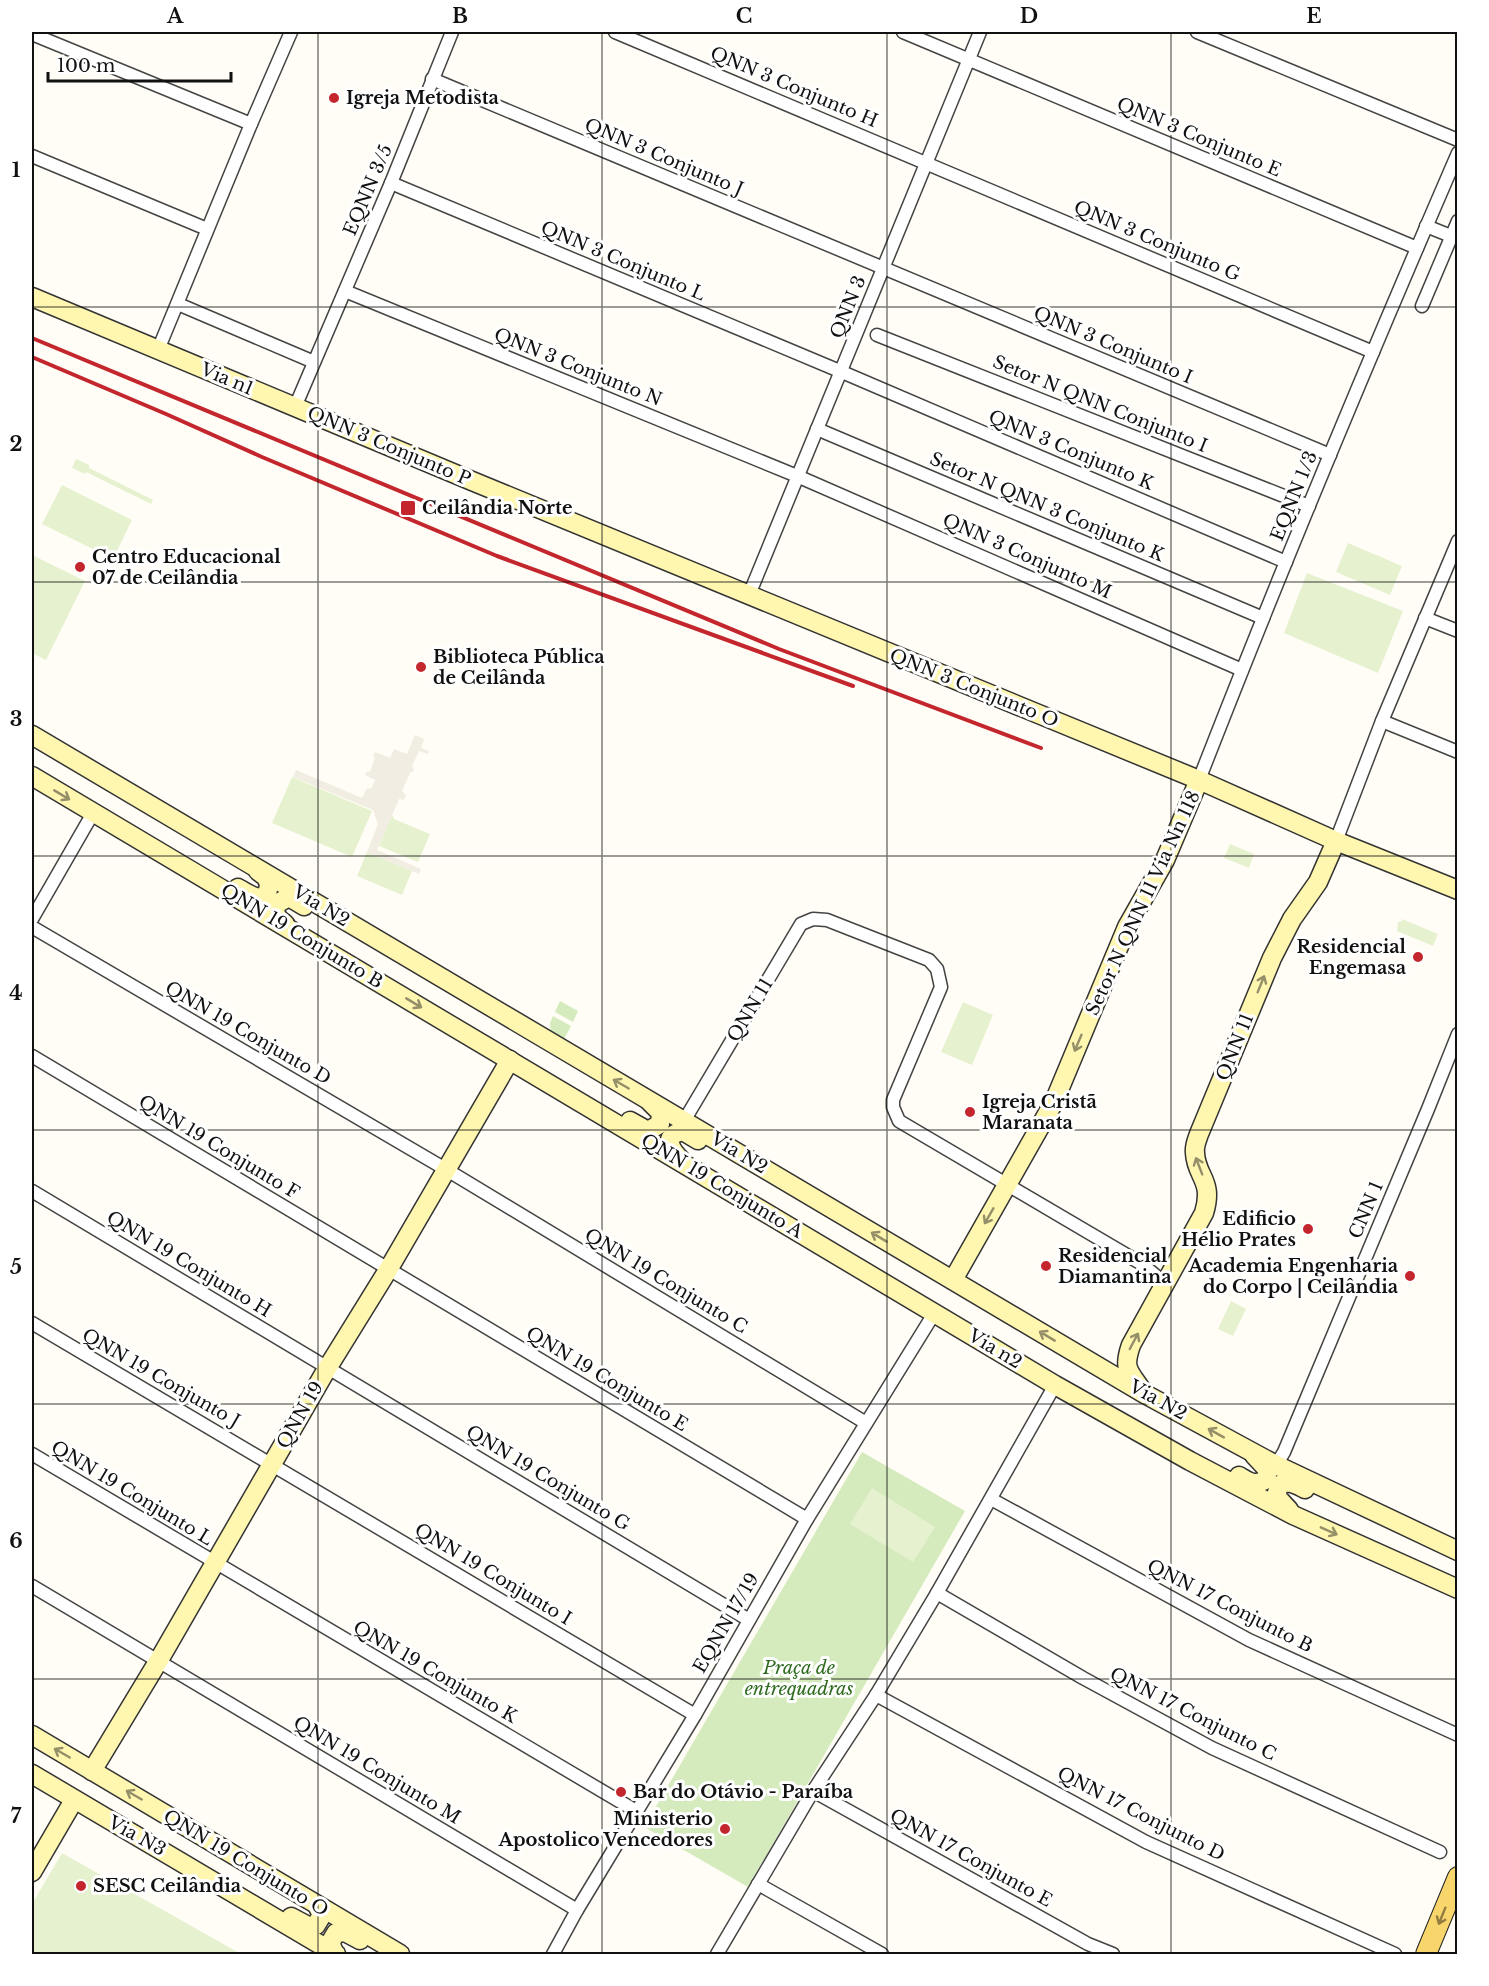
<svg xmlns="http://www.w3.org/2000/svg" width="1489" height="1986" font-family="'Libre Baskerville',serif">
  <style>
    .green { fill: #d5ebbd }
    .pitch { fill: #e6f2cf }
    .plaza { fill: #f1ede2 }
    .lines { fill: none; stroke-linecap: round; stroke-linejoin: round }
    .street-casing { stroke: #444; stroke-width: 15 }
    .secondary-casing { stroke: #333; stroke-width: 21 }
    .primary-casing { stroke: #222; stroke-width: 22 }
    .street { stroke: #fff; stroke-width: 12 }
    .secondary { stroke: #fff6b0; stroke-width: 18 }
    .primary { stroke: #f9d66b; stroke-width: 20 }
    .rail { stroke: #c4262e; stroke-width: 4 }
    .oneway { stroke: #948f68 }
    .oneway2 { stroke: #917d42 }
    .grid { fill: none; stroke: #111; stroke-width: 1.5; stroke-opacity: 0.55 }
    .poi-dot { fill: #c4262e; stroke: #fff; stroke-width: 2 }
    .labels { text-anchor: middle; dominant-baseline: central; stroke-width: 6; stroke-linejoin: round; paint-order: stroke }
    .street-label { font-size: 18px; fill: #111; stroke: #fff }
    .poi-label { font-size: 18px; font-weight: bold; fill: #111; stroke: #fff; text-anchor: start }
    .park-label { font-size: 18px; font-style: italic; fill: #2f6b1f; stroke: #fff }
    .neatline { fill: none; stroke: #111; stroke-width: 2 }
    .grid-label { font-size: 20px; text-anchor: middle; font-weight: bold; fill: #111 }
  </style>
  <rect width="100%" height="100%" fill="#fffdf5"/>
  <g class="green">
    <polygon points="560,1001 578,1011 573,1022 555,1012"/>
    <polygon points="553,1016 571,1026 563,1041 551,1034 550,1023"/>
    <polygon points="862,1452 965,1511 748,1887 644,1827"/>
  </g>
  <g class="pitch">
    <polygon points="76,459 89,465 89,468 153,500 151,504 86,472 85,474 72,468"/>
    <polygon points="62,485 132,520 113,559 42,524"/>
    <polygon points="1348,543 1402,566 1390,595 1336,572"/>
    <polygon points="32,555 85,581 46,660 32,653"/>
    <polygon points="1307,573 1403,611 1378,673 1284,633"/>
    <polygon points="292,777 372,811 352,857 272,823"/>
    <polygon points="392,815 394,819 430,834 418,862 379,846"/>
    <polygon points="1230,844 1254,854 1249,868 1224,858"/>
    <polygon points="367,852 412,871 402,895 357,876"/>
    <polygon points="1402,919 1438,934 1433,946 1397,931 1398,922 1401,922"/>
    <polygon points="963,1002 993,1015 972,1065 941,1052"/>
    <polygon points="1231,1301 1246,1309 1233,1336 1218,1329"/>
    <polygon points="872,1488 935,1527 913,1562 850,1524"/>
    <polygon points="62,1853 241,1954 32,1954 32,1904"/>
  </g>
  <polygon class="plaza" points="415,735 424,739 421,748 429,751 428,754 419,751 412,766 414,770 410,773 402,791 406,795 404,800 399,799 377,850 421,869 419,874 367,852 378,824 373,810 293,777 296,770 362,798 367,788 371,789 375,780 365,775 367,771 370,772 375,758 373,756 375,752 390,758 394,749 407,754"/>
  <g class="lines">
    <defs>
      <g id="street">
        <polyline points="615,32 1373,352"/>
        <polyline points="903,32 1417,248"/>
        <polyline points="1197,32 1458,140"/>
        <polyline points="32,34 251,124"/>
        <polyline points="432,79 1330,455"/>
        <polyline points="32,156 207,229"/>
        <polyline points="391,183 842,372 1286,562"/>
        <polyline points="1426,226 1451,236"/>
        <polyline points="345,291 797,476 1242,670"/>
        <polyline points="178,304 314,362"/>
        <polyline points="1422,306 1458,221"/>
        <polyline points="877,335 1309,506"/>
        <polyline points="158,350 251,124 291,32"/>
        <polyline points="295,407 391,183 452,32"/>
        <polyline points="817,429 1263,618"/>
        <polyline points="749,595 980,32"/>
        <polyline points="1425,618 1458,631"/>
        <polyline points="1382,721 1458,752"/>
        <path d="M 1199,780 C 1281,569 1368,361 1458,153"/>
        <polyline points="1336,841 1382,721 1458,541"/>
        <polyline points="32,919 93,813"/>
        <polyline points="32,927 447,1170 866,1423"/>
        <polyline points="32,1056 807,1519"/>
        <polyline points="681,1126 801,924 813,919 827,920 929,960 937,969 941,987 893,1100 893,1107 899,1121 1142,1264 1155,1275 1162,1288"/>
        <polyline points="32,1191 749,1620"/>
        <polyline points="32,1323 695,1715"/>
        <polyline points="32,1454 636,1811"/>
        <polyline points="1276,1465 1284,1452 1428,1109 1458,1034"/>
        <polyline points="991,1499 1249,1640 1458,1735"/>
        <polyline points="32,1586 577,1910"/>
        <polyline points="937,1593 1083,1678 1212,1748 1440,1852"/>
        <polyline points="876,1695 1146,1842 1395,1954"/>
        <polyline points="813,1791 1088,1944 1113,1954"/>
        <polyline points="758,1884 882,1954"/>
        <polyline points="553,1954 577,1910 695,1715 807,1519 935,1312"/>
        <polyline points="717,1954 813,1791 876,1695 937,1593 1055,1385"/>
      </g>
      <g id="secondary">
        <polyline points="32,297 472,481 1199,780 1336,841 1458,890"/>
        <polyline points="32,735 1143,1393 1276,1465 1458,1551"/>
        <polyline points="32,776 1055,1385 1190,1461 1293,1515 1458,1589"/>
        <path d="M 238,888 C 250,895 267,907 269,884 L 266,877 L 258,871"/>
        <path d="M 285,924 C 277,918 272,913 278,903 L 289,897 L 304,906"/>
        <polyline points="630,1121 648,1131 660,1124 661,1113 650,1102"/>
        <path d="M 681,1160 C 671,1150 661,1136 683,1131 L 698,1140"/>
        <polyline points="953,1280 1054,1102 1127,927 1165,860 1199,780"/>
        <path d="M 1141,1389 C 1128,1370 1123,1368 1131,1345 L 1204,1213 C 1214,1180 1196,1177 1195,1153 C 1194,1146 1197,1140 1199,1134 L 1272,958 L 1292,919 L 1318,882 L 1336,841"/>
        <path d="M 1239,1476 C 1249,1482 1256,1487 1266,1479 L 1268,1470 L 1254,1455"/>
        <path d="M 1289,1510 L 1276,1496 L 1279,1485 C 1289,1480 1295,1484 1305,1489"/>
        <polyline points="32,1735 400,1954"/>
        <polyline points="92,1771 159,1660 328,1367 388,1270 510,1060"/>
        <polyline points="32,1774 336,1954"/>
        <polyline points="32,1872 74,1800"/>
        <polyline points="291,1917 308,1926 316,1925 322,1915 317,1905"/>
        <polyline points="335,1954 330,1943 336,1933 345,1932 360,1940"/>
      </g>
      <polyline id="primary" points="1426,1954 1458,1877"/>
    </defs>
    <use href="#street" class="street-casing"/>
    <use href="#secondary" class="secondary-casing"/>
    <use href="#primary" class="primary-casing"/>
    <use href="#street" class="street"/>
    <use href="#secondary" class="secondary"/>
    <use href="#primary" class="primary"/>
    <g class="rail">
      <polyline points="32,338 779,649 1041,748"/>
      <polyline points="32,357 166,414 262,457 497,556 853,686"/>
    </g>
  </g>
  <defs><path id="oneway-shaft" d="M-6 0H5M1.5-3L5.5 0L1.5 3" fill="none" stroke-width="1.6" stroke-linecap="round" stroke-linejoin="round" transform="scale(1.5)"/></defs>
  <g class="oneway">
    <use href="#oneway-shaft" transform="translate(62 795) rotate(31)"/>
    <use href="#oneway-shaft" transform="translate(1261 984) rotate(-68)"/>
    <use href="#oneway-shaft" transform="translate(414 1003) rotate(31)"/>
    <use href="#oneway-shaft" transform="translate(1078 1043) rotate(113)"/>
    <use href="#oneway-shaft" transform="translate(621 1084) rotate(-150)"/>
    <use href="#oneway-shaft" transform="translate(1199 1166) rotate(-111)"/>
    <use href="#oneway-shaft" transform="translate(989 1216) rotate(120)"/>
    <use href="#oneway-shaft" transform="translate(879 1237) rotate(-149)"/>
    <use href="#oneway-shaft" transform="translate(1047 1336) rotate(-149)"/>
    <use href="#oneway-shaft" transform="translate(1134 1341) rotate(-62)"/>
    <use href="#oneway-shaft" transform="translate(1216 1433) rotate(-151)"/>
    <use href="#oneway-shaft" transform="translate(1329 1531) rotate(24)"/>
    <use href="#oneway-shaft" transform="translate(62 1753) rotate(-150)"/>
    <use href="#oneway-shaft" transform="translate(134 1795) rotate(-150)"/>
  </g>
  <use class="oneway2" href="#oneway-shaft" transform="translate(1442 1916) rotate(112)"/>
  <path class="grid" d="M 318,32 L 318,1954M 602,32 L 602,1954M 887,32 L 887,1954M 1171,32 L 1171,1954M 32,307 L 1458,307M 32,582 L 1458,582M 32,856 L 1458,856M 32,1130 L 1458,1130M 32,1404 L 1458,1404M 32,1679 L 1458,1679"/>
  <g class="poi-dot">
    <circle cx="334" cy="98" r="6"/>
    <rect x="400" y="500" width="16" height="16" rx="3"/>
    <circle cx="80" cy="567" r="6"/>
    <circle cx="421" cy="667" r="6"/>
    <circle cx="1418" cy="957" r="6"/>
    <circle cx="970" cy="1112" r="6"/>
    <circle cx="1308" cy="1229" r="6"/>
    <circle cx="1046" cy="1266" r="6"/>
    <circle cx="1410" cy="1276" r="6"/>
    <circle cx="621" cy="1792" r="6"/>
    <circle cx="725" cy="1829" r="6"/>
    <circle cx="81" cy="1886" r="6"/>
  </g>
  <g class="labels">
    <g class="street-label">
      <text transform="translate(794 87) rotate(23)">QNN 3 Conjunto H</text>
      <text transform="translate(1199 137) rotate(23)">QNN 3 Conjunto E</text>
      <text transform="translate(664 157) rotate(23)">QNN 3 Conjunto J</text>
      <text transform="translate(368 190) rotate(-67)">EQNN 3/5</text>
      <text transform="translate(1157 241) rotate(23)">QNN 3 Conjunto G</text>
      <text transform="translate(623 261) rotate(23)">QNN 3 Conjunto L</text>
      <text transform="translate(848 307) rotate(-68)">QNN 3</text>
      <text transform="translate(1113 345) rotate(23)">QNN 3 Conjunto I</text>
      <text transform="translate(578 367) rotate(22)">QNN 3 Conjunto N</text>
      <text transform="translate(227 379) rotate(23)">Via n1</text>
      <text transform="translate(1100 404) rotate(22)">Setor N QNN Conjunto I</text>
      <text transform="translate(389 446) rotate(23)">QNN 3 Conjunto P</text>
      <text transform="translate(1071 450) rotate(23)">QNN 3 Conjunto K</text>
      <text transform="translate(1294 496) rotate(-68)">EQNN 1/3</text>
      <text transform="translate(1047 507) rotate(23)">Setor N QNN 3 Conjunto K</text>
      <text transform="translate(1027 556) rotate(24)">QNN 3 Conjunto M</text>
      <text transform="translate(974 688) rotate(22)">QNN 3 Conjunto O</text>
      <text transform="translate(1143 903) rotate(-65)">Setor N QNN 11 Via Nn 118</text>
      <text transform="translate(321 906) rotate(31)">Via N2</text>
      <text transform="translate(302 936) rotate(31)">QNN 19 Conjunto B</text>
      <text transform="translate(750 1010) rotate(-59)">QNN 11</text>
      <text transform="translate(248 1033) rotate(30)">QNN 19 Conjunto D</text>
      <text transform="translate(1235 1047) rotate(-68)">QNN 11</text>
      <text transform="translate(219 1147) rotate(31)">QNN 19 Conjunto F</text>
      <text transform="translate(739 1153) rotate(31)">Via N2</text>
      <text transform="translate(722 1186) rotate(31)">QNN 19 Conjunto A</text>
      <text transform="translate(1366 1210) rotate(-67)">CNN 1</text>
      <text transform="translate(189 1264) rotate(31)">QNN 19 Conjunto H</text>
      <text transform="translate(666 1281) rotate(31)">QNN 19 Conjunto C</text>
      <text transform="translate(995 1349) rotate(31)">Via n2</text>
      <text transform="translate(161 1378) rotate(30)">QNN 19 Conjunto J</text>
      <text transform="translate(607 1379) rotate(31)">QNN 19 Conjunto E</text>
      <text transform="translate(1158 1400) rotate(29)">Via N2</text>
      <text transform="translate(300 1415) rotate(-60)">QNN 19</text>
      <text transform="translate(548 1478) rotate(31)">QNN 19 Conjunto G</text>
      <text transform="translate(132 1493) rotate(31)">QNN 19 Conjunto L</text>
      <text transform="translate(493 1574) rotate(31)">QNN 19 Conjunto I</text>
      <text transform="translate(1230 1606) rotate(27)">QNN 17 Conjunto B</text>
      <text transform="translate(726 1623) rotate(-60)">EQNN 17/19</text>
      <text transform="translate(435 1672) rotate(30)">QNN 19 Conjunto K</text>
      <text transform="translate(1193 1714) rotate(27)">QNN 17 Conjunto C</text>
      <text transform="translate(377 1770) rotate(31)">QNN 19 Conjunto M</text>
      <text transform="translate(1141 1814) rotate(27)">QNN 17 Conjunto D</text>
      <text transform="translate(137 1836) rotate(29)">Via N3</text>
      <text transform="translate(971 1858) rotate(29)">QNN 17 Conjunto E</text>
      <text transform="translate(246 1863) rotate(31)">QNN 19 Conjunto O</text>
    </g>
    <g class="poi-label">
      <text x="346" y="98">Igreja Metodista</text>
      <text x="422" y="508">Ceilândia Norte</text>
      <text x="92" y="557">Centro Educacional<tspan x="92" dy="21">07 de Ceilândia</tspan></text>
      <text x="433" y="657">Biblioteca Pública<tspan x="433" dy="21">de Ceilânda</tspan></text>
      <text x="1406" y="947" text-anchor="end">Residencial<tspan x="1406" dy="21">Engemasa</tspan></text>
      <text x="982" y="1102">Igreja Cristã<tspan x="982" dy="21">Maranata</tspan></text>
      <text x="1296" y="1219" text-anchor="end">Edificio<tspan x="1296" dy="21">Hélio Prates</tspan></text>
      <text x="1058" y="1256">Residencial<tspan x="1058" dy="21">Diamantina</tspan></text>
      <text x="1398" y="1266" text-anchor="end">Academia Engenharia<tspan x="1398" dy="21">do Corpo | Ceilândia</tspan></text>
      <text x="633" y="1792">Bar do Otávio - Paraíba</text>
      <text x="713" y="1819" text-anchor="end">Ministerio<tspan x="713" dy="21">Apostolico Vencedores</tspan></text>
      <text x="93" y="1886">SESC Ceilândia</text>
    </g>
    <g class="park-label">
      <text x="799" y="1668">Praça de<tspan x="799" dy="21">entrequadras</tspan></text>
    </g>
  </g>
  <rect width="1489" height="1986" fill="none" stroke="#ffffff" stroke-width="66"/>
  <path d="M48 72v9h183v-9" fill="none" stroke="#111111" stroke-width="3"/>
  <text x="57" y="72" font-size="18" fill="#111111" stroke="#ffffff" stroke-width="4.5" paint-order="stroke">100 m</text>
  <rect x="33" y="33" width="1423" height="1920" class="neatline"/>
  <g class="grid-label">
    <text x="175" y="23">A</text>
    <text x="460" y="23">B</text>
    <text x="744" y="23">C</text>
    <text x="1029" y="23">D</text>
    <text x="1314" y="23">E</text>
    <text x="16" y="177">1</text>
    <text x="16" y="451">2</text>
    <text x="16" y="726">3</text>
    <text x="16" y="1000">4</text>
    <text x="16" y="1274">5</text>
    <text x="16" y="1548">6</text>
    <text x="16" y="1823">7</text>
  </g>
</svg>
